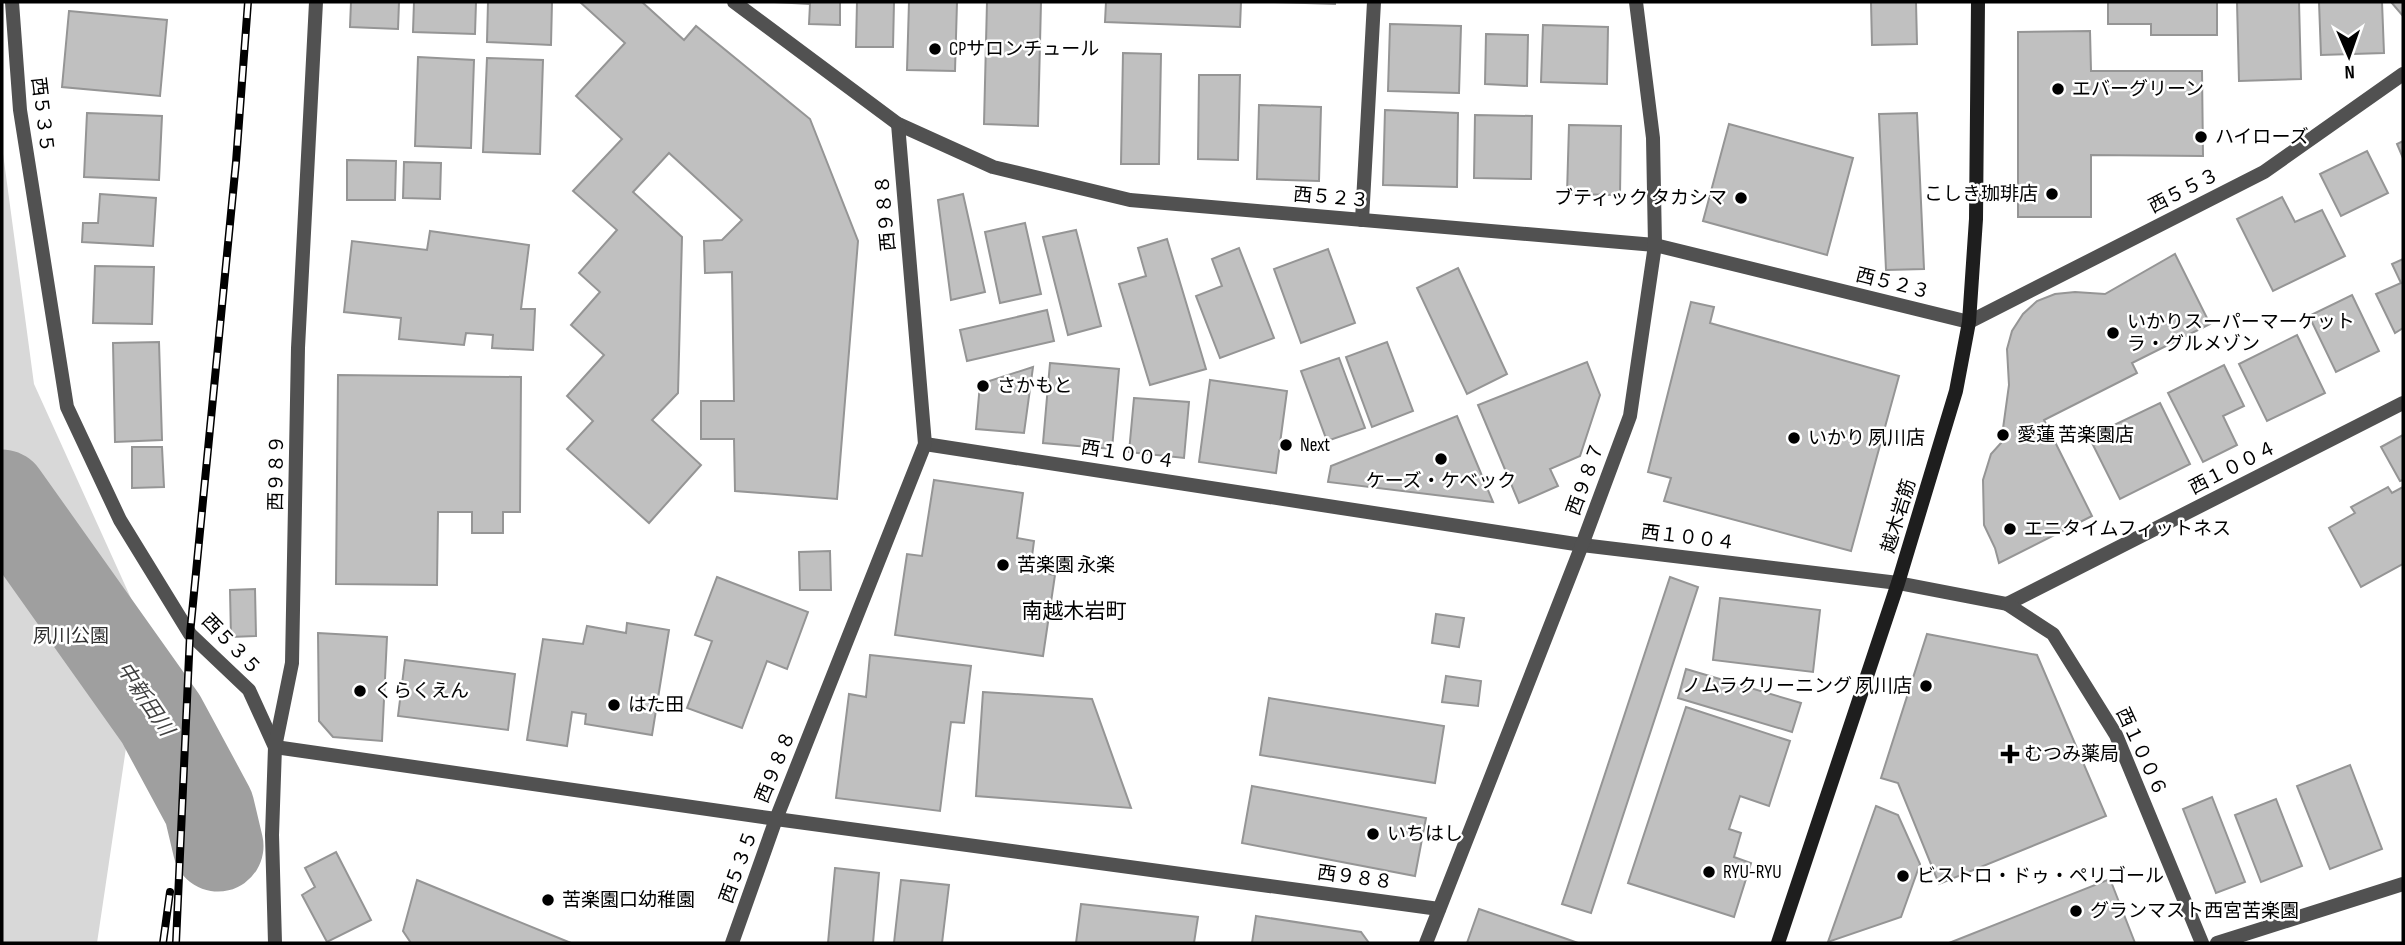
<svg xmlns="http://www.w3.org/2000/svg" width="2405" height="945" font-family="'Sofia Sans Condensed','Noto Sans JP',sans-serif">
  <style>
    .green { fill: #d8d8d8 }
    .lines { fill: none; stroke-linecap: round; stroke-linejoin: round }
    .river { stroke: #9f9f9f; stroke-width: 91 }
    .building { fill: #c0c0c0; stroke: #959595; stroke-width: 2 }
    .street { stroke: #515151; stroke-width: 14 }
    .secondary { stroke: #1e1e1e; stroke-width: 14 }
    .rail-casing { stroke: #000; stroke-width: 8 }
    .rail { stroke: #fff; stroke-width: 5; stroke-dasharray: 16; stroke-linecap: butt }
    .poi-dot { fill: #000; stroke: #fff; stroke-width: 2.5 }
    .labels { text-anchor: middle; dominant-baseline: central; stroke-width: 5; stroke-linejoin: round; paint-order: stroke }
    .poi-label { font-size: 19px; fill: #000; stroke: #fff; text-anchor: start }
    .street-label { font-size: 19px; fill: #000; stroke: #fff }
    .park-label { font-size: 19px; fill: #2f2f2f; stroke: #fff }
    .neighbourhood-label { font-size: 21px; fill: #000; stroke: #fff }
    .water-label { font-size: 21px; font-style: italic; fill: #404040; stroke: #fff }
  </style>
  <rect width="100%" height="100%" fill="#fff"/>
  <polygon class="green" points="2,146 34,384 144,627 97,943 2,943"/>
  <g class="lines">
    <polyline class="river" points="2,495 161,719 209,808 218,846"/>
  </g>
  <g class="building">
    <polygon points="351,2 399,2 398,29 350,27"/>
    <polygon points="414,2 476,2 475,34 413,32"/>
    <polygon points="488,2 552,2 551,45 487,42"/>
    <polygon points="580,2 642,2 684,40 696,26 810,119 858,241 837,499 735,491 734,439 701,439 701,401 734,401 732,272 705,273 704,241 722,240 742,220 669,153 633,192 682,237 678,393 652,420 701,465 649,523 567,449 593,421 567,396 604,355 571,325 600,292 579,273 617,230 573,191 622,139 576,96 625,43"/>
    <polygon points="774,2 840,2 840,25 809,24 810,4"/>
    <polygon points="857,2 894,2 893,47 856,47"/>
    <polygon points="909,2 957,2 955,71 907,70"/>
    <polygon points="987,2 1041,2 1038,126 984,124"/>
    <polygon points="1106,2 1241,2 1240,27 1105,22"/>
    <polygon points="1274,2 1335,2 1335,4"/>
    <polygon points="1871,2 1916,2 1917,44 1872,45"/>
    <polygon points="2108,2 2217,2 2217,35 2151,35 2151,24 2108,24"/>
    <polygon points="2237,2 2299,2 2301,79 2239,81"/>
    <polygon points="2319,2 2382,2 2384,53 2321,55"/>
    <polygon points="2391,2 2403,2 2403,16"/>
    <polygon points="69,11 167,20 160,96 62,87"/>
    <polygon points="1390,24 1461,26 1459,93 1388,91"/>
    <polygon points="1543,25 1608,27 1607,84 1541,82"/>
    <polygon points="2090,31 2091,71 2202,71 2203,156 2091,155 2091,217 2018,217 2018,32"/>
    <polygon points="1486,34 1528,35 1527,86 1485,84"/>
    <polygon points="1123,53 1161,54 1159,164 1121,164"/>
    <polygon points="418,57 474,60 471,148 415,146"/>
    <polygon points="487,58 543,60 540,154 483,152"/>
    <polygon points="1199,75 1240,75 1238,160 1198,159"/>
    <polygon points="1259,105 1321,107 1319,181 1257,179"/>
    <polygon points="1385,110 1458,113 1457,187 1383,185"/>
    <polygon points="87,113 162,116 159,180 84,177"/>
    <polygon points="1917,113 1924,269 1886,270 1879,114"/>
    <polygon points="1475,115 1532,116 1531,179 1474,178"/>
    <polygon points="1729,124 1853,158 1827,255 1703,221"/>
    <polygon points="1569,125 1621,126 1620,195 1567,194"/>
    <polygon points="2403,141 2403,158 2397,144"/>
    <polygon points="2367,151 2388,193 2341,216 2320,174"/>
    <polygon points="347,160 396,161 395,200 347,200"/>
    <polygon points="404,162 441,163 440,199 403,198"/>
    <polygon points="100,194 156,198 153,246 82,242 83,223 98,223"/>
    <polygon points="963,194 985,292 951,300 938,200"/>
    <polygon points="2282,197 2295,222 2322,210 2345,256 2273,291 2237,219"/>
    <polygon points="1025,223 1041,294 1000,303 985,232"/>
    <polygon points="1076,230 1101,326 1068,335 1043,237"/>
    <polygon points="430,231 529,245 521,309 535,309 533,350 492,348 493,335 466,333 464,345 399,339 401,318 344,312 352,241 427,250"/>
    <polygon points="1167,239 1206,369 1150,385 1119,284 1146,276 1138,248"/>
    <polygon points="1239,248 1274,338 1220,358 1196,296 1222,286 1212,259"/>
    <polygon points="1328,249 1355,323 1301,343 1274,269"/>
    <polygon points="2175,254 2210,324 2132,363 2137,373 2044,420 2092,516 1999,563 1995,548 1984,525 1983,480 1991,454 2001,443 2009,385 2007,349 2012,331 2023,314 2037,301 2055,294 2075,292 2105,294"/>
    <polygon points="2403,259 2403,328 2395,333 2376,294 2401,283 2392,264"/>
    <polygon points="95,266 154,267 152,324 93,323"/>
    <polygon points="1458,268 1507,374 1467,394 1417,288"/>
    <polygon points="2352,295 2379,351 2336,372 2309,316"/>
    <polygon points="1691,302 1714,307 1710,323 1899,376 1851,551 1664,501 1671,478 1648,472"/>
    <polygon points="1047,310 1054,341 967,361 960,330"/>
    <polygon points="2297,335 2325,393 2267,421 2239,364"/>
    <polygon points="159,342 162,440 115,442 113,343"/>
    <polygon points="1387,342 1413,411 1372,427 1346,357"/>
    <polygon points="1339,358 1365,428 1327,441 1301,371"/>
    <polygon points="1587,362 1600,395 1580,456 1550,469 1558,486 1519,503 1478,405"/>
    <polygon points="1050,363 1119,369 1112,449 1043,443"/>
    <polygon points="2224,365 2244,406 2223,416 2237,445 2203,462 2168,393"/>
    <polygon points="1033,367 1024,433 976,429 980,384"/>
    <polygon points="338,375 521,377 520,512 503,512 503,533 472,533 472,512 438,512 437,585 336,584"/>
    <polygon points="1210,380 1287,391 1276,473 1199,462"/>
    <polygon points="1134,398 1189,402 1184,458 1129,452"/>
    <polygon points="2160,403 2190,464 2120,499 2089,437"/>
    <polygon points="1457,416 1493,502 1328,482 1331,466"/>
    <polygon points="2403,435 2403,480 2400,481 2381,447"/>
    <polygon points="132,447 162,447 164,487 132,488"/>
    <polygon points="934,480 1023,493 1017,538 1034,541 1030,571 1055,575 1043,656 895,635 907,554 922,556"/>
    <polygon points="2388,487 2392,493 2403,487 2403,564 2361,587 2329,528 2355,513 2351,507"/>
    <polygon points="830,551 831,590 800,590 799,552"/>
    <polygon points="717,577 808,612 787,669 767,661 742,728 687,708 712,641 695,635"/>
    <polygon points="1670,577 1698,587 1591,913 1562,904"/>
    <polygon points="255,589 256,636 231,637 230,590"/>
    <polygon points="1720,598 1820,610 1813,672 1713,660"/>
    <polygon points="1436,614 1464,618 1459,647 1432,643"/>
    <polygon points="627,623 669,630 652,735 585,724 586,714 572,712 567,746 527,740 543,639 583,644 587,626 626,633"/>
    <polygon points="318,633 387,637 382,741 333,737 319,721"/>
    <polygon points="1927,634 2037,655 2106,816 1939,884 1898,783 1881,778"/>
    <polygon points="870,655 971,666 964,723 951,722 940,811 836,798 849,694 866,697"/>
    <polygon points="405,660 515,674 508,730 398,716"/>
    <polygon points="1686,669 1801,703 1792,732 1678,698"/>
    <polygon points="1446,676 1481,681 1478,706 1442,702"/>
    <polygon points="983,692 1092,699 1131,808 976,796"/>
    <polygon points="1269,698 1444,726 1435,783 1260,755"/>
    <polygon points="1686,707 1790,741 1769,806 1740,796 1729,829 1741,833 1734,857 1751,863 1734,917 1628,883"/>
    <polygon points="2350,765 2382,849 2330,869 2297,786"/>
    <polygon points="1252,786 1426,818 1415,876 1242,843"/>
    <polygon points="2212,797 2245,882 2216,893 2183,809"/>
    <polygon points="2276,799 2302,866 2261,882 2235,815"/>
    <polygon points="1876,806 1898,815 1920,864 1901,917 1828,942"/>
    <polygon points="336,852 371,920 327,942 302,895 315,887 305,868"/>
    <polygon points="835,868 879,873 873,943 828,943"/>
    <polygon points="2110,879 2135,943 1949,943"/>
    <polygon points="417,880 571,943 411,943 403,931"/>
    <polygon points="901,880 949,885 942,943 894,943"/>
    <polygon points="1081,904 1198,917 1194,943 1076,943"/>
    <polygon points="1479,909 1564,938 1578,943 1467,943"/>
    <polygon points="1256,916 1361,932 1369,943 1252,943"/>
  </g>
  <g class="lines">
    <g class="street">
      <polyline points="12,2 20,110 67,407 120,520 190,634 249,690 275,747"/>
      <polyline points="734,2 898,124 993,167 1130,200 1655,245 1969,322 2264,172 2403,74"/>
      <polyline points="1362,220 1374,2"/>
      <polyline points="925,444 1582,545 1898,583 2007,604 2403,403"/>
      <polyline points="2007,604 2053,634 2116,735 2202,943"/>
      <polyline points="275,747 776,819 1439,909"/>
      <polyline points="275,943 272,835 275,747 292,663 298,348 316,2"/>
      <polyline points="732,943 776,819 925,444 898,124"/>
      <polyline points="1426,943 1582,545 1630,416 1655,245 1653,138 1636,2"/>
      <polyline points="2217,943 2403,884"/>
    </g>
    <polyline class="secondary" points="1778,943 1898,583 1956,391 1969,322 1976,219 1978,2"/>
    <defs>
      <g id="rail">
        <polyline points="163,943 170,892"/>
        <polyline points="176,943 190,634 236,162 248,2"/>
      </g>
    </defs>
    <use href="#rail" class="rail-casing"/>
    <use href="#rail" class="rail"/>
  </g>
  <g class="poi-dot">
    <circle cx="935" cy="49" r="7"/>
    <circle cx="2058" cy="89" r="7"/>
    <circle cx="2201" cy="137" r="7"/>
    <circle cx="2052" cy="194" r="7"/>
    <circle cx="1741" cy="198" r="7"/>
    <circle cx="2113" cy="333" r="7"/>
    <circle cx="983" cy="386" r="7"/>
    <circle cx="2003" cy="435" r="7"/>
    <circle cx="1794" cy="438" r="7"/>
    <circle cx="1286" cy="445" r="7"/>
    <circle cx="1441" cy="459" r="7"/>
    <circle cx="2010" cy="529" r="7"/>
    <circle cx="1003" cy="565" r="7"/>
    <circle cx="1926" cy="686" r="7"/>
    <circle cx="360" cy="691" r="7"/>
    <circle cx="614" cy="705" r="7"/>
    <path d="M2006.5 743.5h7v7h7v7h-7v7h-7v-7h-7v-7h7z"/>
    <circle cx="1373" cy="834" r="7"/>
    <circle cx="1709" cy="872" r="7"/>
    <circle cx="1903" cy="876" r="7"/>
    <circle cx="548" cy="900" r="7"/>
    <circle cx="2076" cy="911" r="7"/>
  </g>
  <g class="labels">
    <g class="poi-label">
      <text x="949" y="49">CPサロンチュール</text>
      <text x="2072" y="89">エバーグリーン</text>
      <text x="2215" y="137">ハイローズ</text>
      <text x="2038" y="194" text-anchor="end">こしき珈琲店</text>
      <text x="1727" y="198" text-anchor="end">ブティック タカシマ</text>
      <text x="2127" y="322">いかりスーパーマーケット<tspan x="2127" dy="22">ラ・グルメゾン</tspan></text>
      <text x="997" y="386">さかもと</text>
      <text x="2017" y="435">愛蓮 苦楽園店</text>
      <text x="1808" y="438">いかり 夙川店</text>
      <text x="1300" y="445">Next</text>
      <text x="1441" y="481" text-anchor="middle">ケーズ・ケベック</text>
      <text x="2024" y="529">エニタイムフィットネス</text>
      <text x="1017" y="565">苦楽園 永楽</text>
      <text x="1912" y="686" text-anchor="end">ノムラクリーニング 夙川店</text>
      <text x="374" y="691">くらくえん</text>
      <text x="628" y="705">はた田</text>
      <text x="2024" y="754">むつみ薬局</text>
      <text x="1387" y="834">いちはし</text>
      <text x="1723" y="872">RYU-RYU</text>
      <text x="1917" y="876">ビストロ・ドゥ・ペリゴール</text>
      <text x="562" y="900">苦楽園口幼稚園</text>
      <text x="2090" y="911">グランマスト西宮苦楽園</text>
    </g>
    <g class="street-label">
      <text transform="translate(42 115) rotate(83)">西５３５</text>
      <text transform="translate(2184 191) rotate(-27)">西５５３</text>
      <text transform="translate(1331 198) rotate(5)">西５２３</text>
      <text transform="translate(886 213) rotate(-95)">西９８８</text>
      <text transform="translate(1893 284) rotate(14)">西５２３</text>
      <text transform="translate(1128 455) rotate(9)">西１００４</text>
      <text transform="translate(2233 468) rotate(-27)">西１００４</text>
      <text transform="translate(277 473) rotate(-89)">西９８９</text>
      <text transform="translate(1586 479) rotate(-70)">西９８７</text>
      <text transform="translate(1899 516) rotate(-73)">越木岩筋</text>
      <text transform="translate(1688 538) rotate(7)">西１００４</text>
      <text transform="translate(231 645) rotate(46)">西５３５</text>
      <text transform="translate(2141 752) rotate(65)">西１００６</text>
      <text transform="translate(776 767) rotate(-68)">西９８８</text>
      <text transform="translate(739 867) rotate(-70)">西５３５</text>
      <text transform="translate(1355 878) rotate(8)">西９８８</text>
    </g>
    <g class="park-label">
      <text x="71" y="636">夙川公園</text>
    </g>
    <g class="neighbourhood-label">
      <text x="1074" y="611">南越木岩町</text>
    </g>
    <g class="water-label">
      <text transform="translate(145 699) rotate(56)">中新田川</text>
    </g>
  </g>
  <rect width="2405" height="945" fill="none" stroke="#000000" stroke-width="7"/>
  <g transform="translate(2349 56) rotate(178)" stroke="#ffffff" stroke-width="5" paint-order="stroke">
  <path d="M0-5L12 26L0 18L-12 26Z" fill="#000000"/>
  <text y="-10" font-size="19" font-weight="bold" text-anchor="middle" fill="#000000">N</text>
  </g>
</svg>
